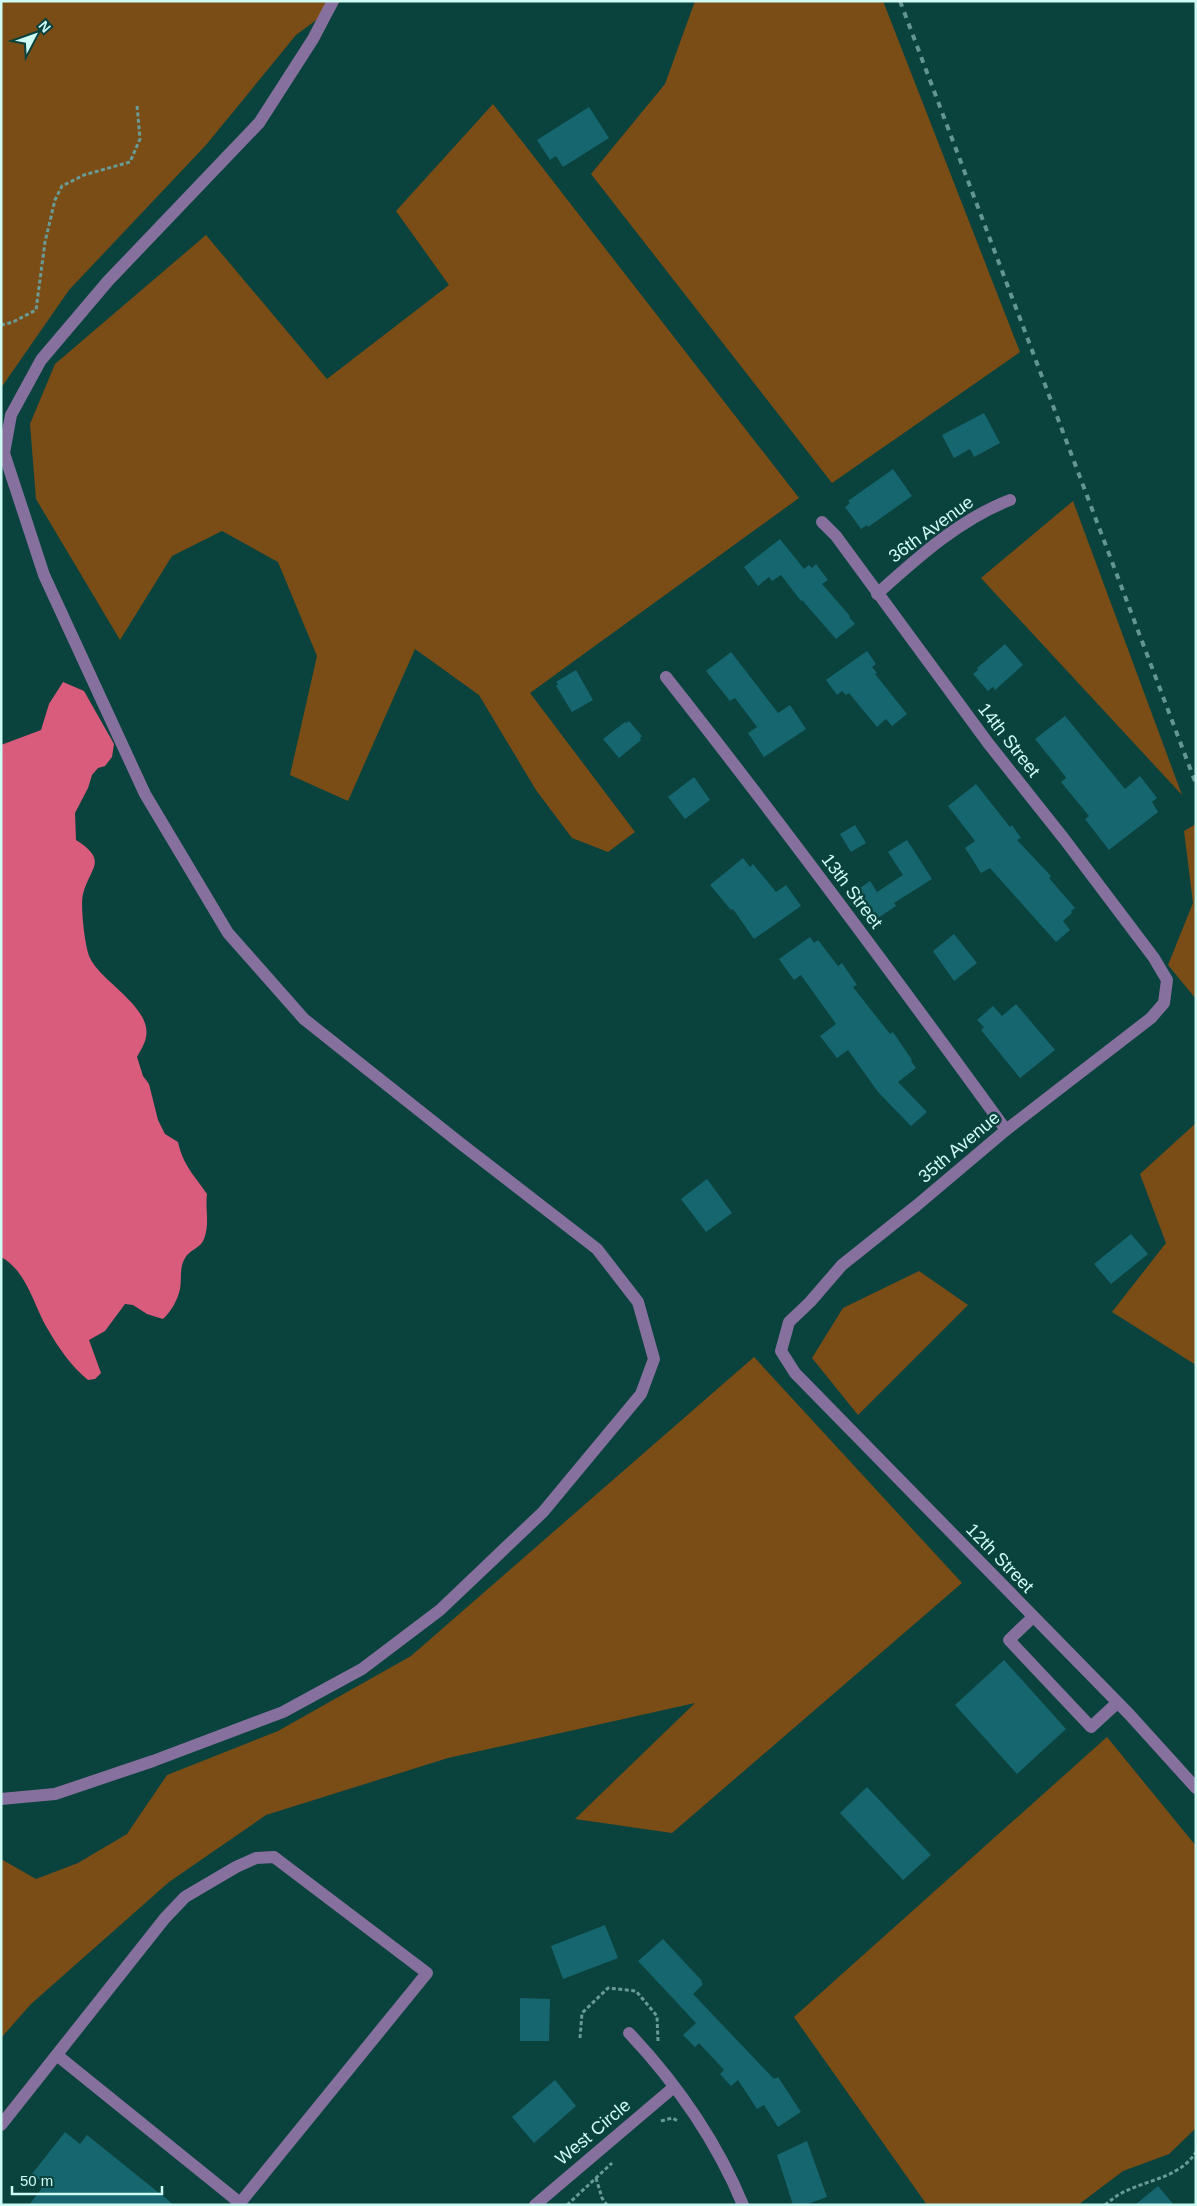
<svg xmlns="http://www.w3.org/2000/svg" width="1197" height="2206" font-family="Helvetica,sans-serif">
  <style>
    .green { fill: #7b4d16 }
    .water { fill: #d95c7d }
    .building { fill: #16666f }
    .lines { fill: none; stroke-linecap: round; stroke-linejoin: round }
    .path { stroke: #699b96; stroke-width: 3; stroke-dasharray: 4 2.5; stroke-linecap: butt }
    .minor { stroke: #86709d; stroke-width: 12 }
    .rail { stroke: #639691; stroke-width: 4; stroke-dasharray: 6 6; stroke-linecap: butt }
    .labels { text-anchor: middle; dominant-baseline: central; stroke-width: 5; stroke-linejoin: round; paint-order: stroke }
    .street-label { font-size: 18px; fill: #cffbf5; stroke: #0a423d }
  </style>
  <rect width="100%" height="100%" fill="#0a423d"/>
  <g class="green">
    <polygon points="1,1 342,1 296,35 206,145 69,290 1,388"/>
    <polygon points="695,1 883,1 1020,352 832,483 591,174 665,84"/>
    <polygon points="493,104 799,498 530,693 635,832 608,852 572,838 536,790 479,695 415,649 348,801 290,775 317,656 278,562 222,531 172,556 120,640 36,499 30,424 55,364 206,235 327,379 449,285 396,211"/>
    <polygon points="1073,501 1182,795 981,578"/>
    <polygon points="1196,824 1196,999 1168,965 1193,903 1184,831"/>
    <polygon points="1196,1123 1196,1365 1112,1312 1166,1243 1140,1174"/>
    <polygon points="919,1271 968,1305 858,1415 812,1358 843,1308"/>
    <polygon points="754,1357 962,1583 672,1833 575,1819 695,1703 448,1758 266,1815 169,1882 31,2004 1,2038 1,1859 36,1879 78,1863 127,1834 167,1775 278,1731 411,1656"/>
    <polygon points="1107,1737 1196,1846 1196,2128 1169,2154 1123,2171 1078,2205 927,2205 794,2017"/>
  </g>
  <path class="water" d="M 63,682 L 84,691 L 114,744 L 112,757 L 105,766 L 98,768 L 92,775 L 88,788 L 75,813 L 76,840 C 109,861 90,867 83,894 C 80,905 85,948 90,958 C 101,982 152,1007 146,1037 C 145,1044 140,1051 137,1057 L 143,1076 L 149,1084 L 158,1120 L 165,1134 L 178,1142 C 183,1165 194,1175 207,1194 C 205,1210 210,1223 204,1239 C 201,1248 189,1250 185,1258 C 179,1268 182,1278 180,1289 C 178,1299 171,1312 163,1319 L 147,1314 L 133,1305 L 125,1304 L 105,1331 L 89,1340 L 101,1373 L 95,1379 L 88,1380 C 71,1366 58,1347 47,1328 C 33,1304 27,1271 1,1257 L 1,745 L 41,730 L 49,704 Z"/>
  <g class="building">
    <polygon points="589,107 609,138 563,167 556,156 550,160 537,140"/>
    <polygon points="984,413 1000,443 974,457 970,449 954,458 942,435"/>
    <polygon points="893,469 912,496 868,527 867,525 861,529 845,507 850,503 848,501"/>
    <polygon points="780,539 804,569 809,565 812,568 816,564 828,580 822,584 850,616 849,617 855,624 836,639 802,600 801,601 781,575 772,581 769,577 758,586 744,567"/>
    <polygon points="1005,644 1023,665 995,690 993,687 988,691 973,674 978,670 977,668"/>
    <polygon points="867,651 876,664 872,667 877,673 875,674 907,714 892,726 886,719 877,727 849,693 846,695 842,691 837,695 826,680"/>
    <polygon points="731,652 778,713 790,705 806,729 764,757 748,733 757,727 735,698 730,701 706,671"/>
    <polygon points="576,670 593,700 572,712 556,686 558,684 556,682"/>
    <polygon points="1065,716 1125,789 1140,776 1157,798 1152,802 1158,812 1109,850 1085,819 1089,816 1061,782 1066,778 1065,776 1035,739"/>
    <polygon points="629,721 642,736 640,738 641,740 619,758 603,739 625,722 626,723"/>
    <polygon points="694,777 710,800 685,819 668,797"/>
    <polygon points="976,784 1010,827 1012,825 1021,838 1017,840 1051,876 1049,878 1075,908 1071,911 1072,913 1063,921 1070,930 1056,942 990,868 981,873 965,848 975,841 948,806"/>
    <polygon points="855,825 866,843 851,852 840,834"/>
    <polygon points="907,840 932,879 894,903 896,906 872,922 853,893 870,881 877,892 903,875 888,852"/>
    <polygon points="743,858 750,867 753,864 776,892 786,885 801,906 754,939 733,909 731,910 710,885"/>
    <polygon points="954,934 977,963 954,981 933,951"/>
    <polygon points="810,937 814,943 818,940 838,966 842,963 857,985 853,987 890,1034 893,1032 912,1060 911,1061 916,1068 898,1082 927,1112 911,1126 878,1092 848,1050 837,1058 820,1036 836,1024 801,975 794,980 779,959"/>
    <polygon points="1016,1004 1055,1050 1020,1078 981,1030 984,1027 977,1020 993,1006 1002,1016"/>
    <polygon points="707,1179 732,1213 706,1232 681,1199"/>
    <polygon points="1131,1234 1148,1254 1111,1284 1094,1264"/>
    <polygon points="1004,1660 1066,1729 1017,1774 955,1705"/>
    <polygon points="867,1787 931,1855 903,1880 840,1813"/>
    <polygon points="605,1925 618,1958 563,1979 551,1946"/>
    <polygon points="663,1939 702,1981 701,1982 703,1984 693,1994 774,2079 778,2077 801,2112 778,2127 764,2105 757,2109 738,2080 731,2086 720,2074 724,2070 699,2043 695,2047 683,2035 696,2023 638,1961"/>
    <polygon points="520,1998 550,1999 549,2041 520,2041"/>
    <polygon points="555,2080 576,2106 534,2143 512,2117"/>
    <polygon points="65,2132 80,2144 87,2135 174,2205 29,2205 45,2184 32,2174"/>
    <polygon points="807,2141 827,2197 805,2205 793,2205 777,2155"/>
    <polygon points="1158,2186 1174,2205 1135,2205"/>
  </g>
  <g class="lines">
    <g class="path">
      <polyline points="1,325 13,322 36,310 45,242 55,200 62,186 84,175 130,162 140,139 137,105"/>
      <polyline points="580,2038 582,2013 608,1988 636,1991 657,2016 658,2041"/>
      <polyline points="661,2121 672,2118 678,2121"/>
      <polyline points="596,2178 602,2198 607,2205"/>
      <polyline points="567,2205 612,2163"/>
      <path d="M 1105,2205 C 1112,2199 1120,2193 1128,2190 C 1152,2179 1181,2176 1196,2152"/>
    </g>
    <g class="minor">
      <polyline points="822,522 836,536 988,743 1065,840 1154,958 1167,980 1164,1003 1151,1018 1006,1130 916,1206 842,1265 810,1302 789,1322 781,1351 795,1373 1129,1714 1196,1788"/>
      <path d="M 877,594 C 917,558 960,519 1010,500"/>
      <path d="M 666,677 C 783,825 895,977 1006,1130"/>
      <polyline points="1033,1617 1009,1640 1091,1727 1117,1703"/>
      <polyline points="1,1799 55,1794 153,1761 283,1712 362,1669 440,1610 543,1512 641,1394 654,1359 638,1302 597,1249 460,1143 304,1019 228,933 145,794 44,575 4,453 11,415 41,360 108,281 259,123 313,39 333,1"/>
      <path d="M 629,2033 C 677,2084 716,2140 743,2205"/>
      <polyline points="1,2125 165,1918 185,1897 236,1867 256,1858 274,1857 427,1973 240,2203 58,2056"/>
      <polyline points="535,2205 674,2087"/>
    </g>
    <polyline class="rail" points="900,1 1196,784"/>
  </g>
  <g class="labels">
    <g class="street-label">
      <text transform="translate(931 529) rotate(-36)">36th Avenue</text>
      <text transform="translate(1009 740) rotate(52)">14th Street</text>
      <text transform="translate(852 891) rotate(53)">13th Street</text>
      <text transform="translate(959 1147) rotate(-40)">35th Avenue</text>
      <text transform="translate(1000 1558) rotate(46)">12th Street</text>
      <text transform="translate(593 2132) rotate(-40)">West Circle</text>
    </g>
  </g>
  <rect width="1197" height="2206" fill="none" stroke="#cffbf5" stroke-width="5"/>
  <g transform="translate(35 35) rotate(49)" stroke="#0a423d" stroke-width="4" paint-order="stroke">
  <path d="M0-4L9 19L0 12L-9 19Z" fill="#cffbf5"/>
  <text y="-8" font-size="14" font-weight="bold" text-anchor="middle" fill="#cffbf5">N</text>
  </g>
  <path d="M12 2186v8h150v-8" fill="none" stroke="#cffbf5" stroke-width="2.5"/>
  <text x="20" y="2186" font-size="15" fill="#cffbf5" stroke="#0a423d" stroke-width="4" paint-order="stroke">50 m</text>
</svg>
